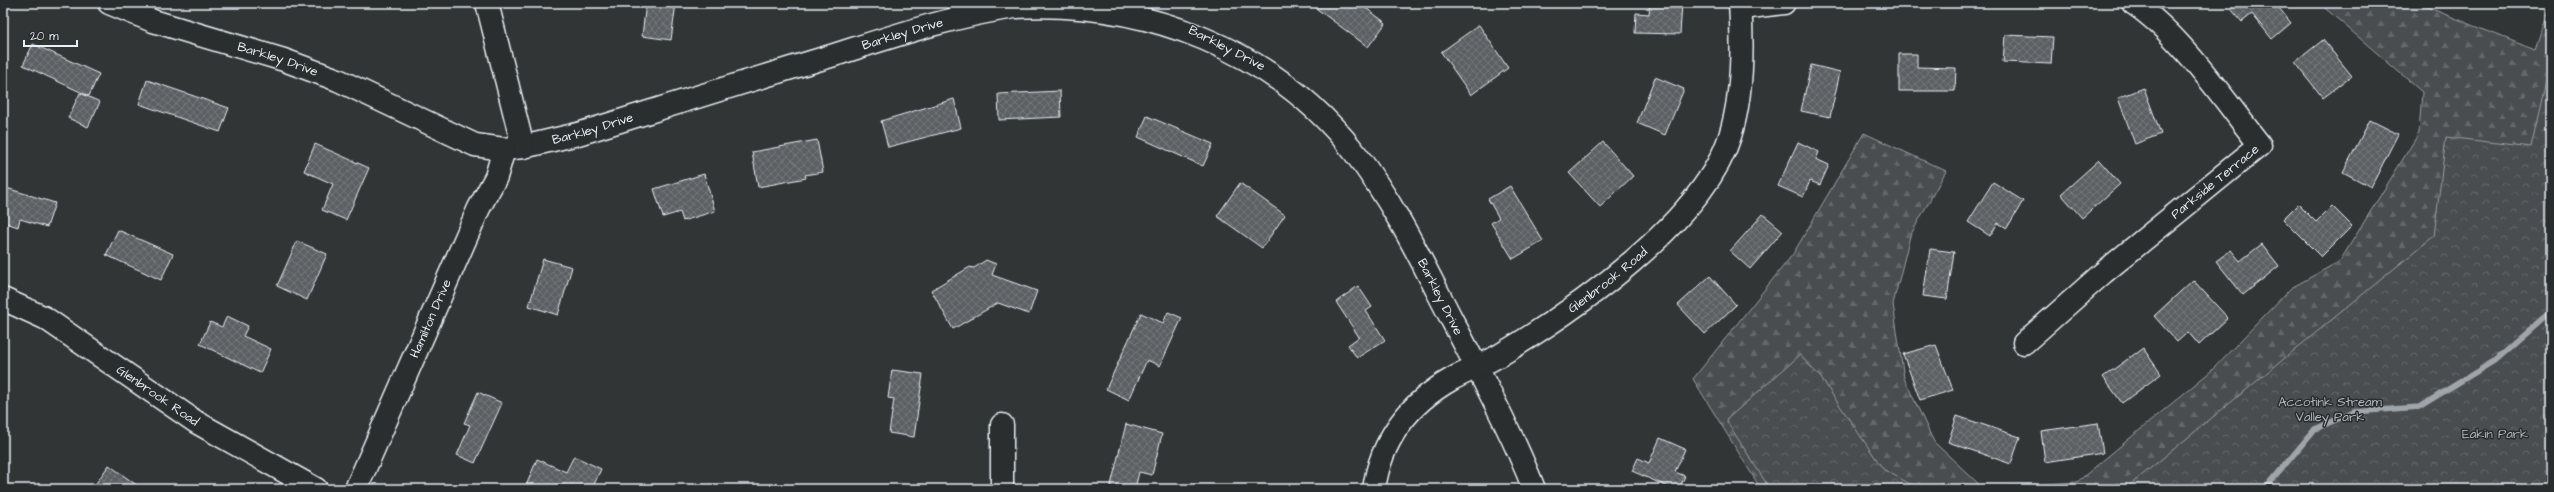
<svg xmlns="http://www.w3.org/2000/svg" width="2554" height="492" font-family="'Architects Daughter',sans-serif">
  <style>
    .forest { fill: url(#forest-firs); stroke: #989fa4 }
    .park { fill: url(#park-crowns); stroke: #989fa4 }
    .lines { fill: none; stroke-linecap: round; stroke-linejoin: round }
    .stream { stroke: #9fa5aa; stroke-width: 5.5 }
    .building { fill: url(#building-cross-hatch); stroke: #e8f1f8 }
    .minor-casing { stroke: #e8f1f8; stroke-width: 25 }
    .minor { stroke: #2a2d2e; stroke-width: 22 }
    .labels { text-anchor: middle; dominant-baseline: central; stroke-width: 3; stroke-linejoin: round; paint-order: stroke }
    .street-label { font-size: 13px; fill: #e8f1f8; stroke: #2a2d2e }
    .park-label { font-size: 13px; fill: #b0b8bd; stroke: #2a2d2e }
  </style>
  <defs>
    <pattern id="forest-firs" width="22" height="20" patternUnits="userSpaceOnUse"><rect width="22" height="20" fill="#494d4f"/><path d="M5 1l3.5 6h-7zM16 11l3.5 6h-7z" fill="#636769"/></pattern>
    <pattern id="park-crowns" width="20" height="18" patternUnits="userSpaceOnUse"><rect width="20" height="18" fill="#494d4f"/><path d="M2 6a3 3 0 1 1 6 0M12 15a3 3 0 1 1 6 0" fill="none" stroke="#636769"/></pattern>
    <pattern id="building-cross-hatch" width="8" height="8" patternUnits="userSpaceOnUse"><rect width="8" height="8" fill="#5c6063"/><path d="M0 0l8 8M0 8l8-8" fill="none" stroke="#73777a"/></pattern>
  </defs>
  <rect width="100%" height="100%" fill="#323536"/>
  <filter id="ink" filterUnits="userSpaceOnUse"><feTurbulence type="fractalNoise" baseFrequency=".025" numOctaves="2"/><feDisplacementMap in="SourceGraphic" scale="8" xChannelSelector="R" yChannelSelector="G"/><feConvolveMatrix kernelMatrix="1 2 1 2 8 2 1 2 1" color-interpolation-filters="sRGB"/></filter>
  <g filter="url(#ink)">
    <polygon class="forest" points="2319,3 2417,3 2535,50 2551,3 2551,272 2244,489 1761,489 1693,379 1793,254 1864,133 1946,171 1910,236 1893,304 1904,378 1934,442 1983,488 2077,482 2211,371 2291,288 2340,261 2419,133 2422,92"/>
    <g class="park">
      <polygon points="2551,59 2551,489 2125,489 2434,236 2446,137 2531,147"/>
      <polygon points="1800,355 1821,378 1883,469 1919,489 1770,489 1726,420"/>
    </g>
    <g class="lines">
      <polyline class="stream" points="2265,489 2315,429 2354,412 2419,407 2494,361 2551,311"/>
    </g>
    <g class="building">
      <polygon points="646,3 676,3 671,40 642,36"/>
      <polygon points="1309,3 1359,3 1386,23 1368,47"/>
      <polygon points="1650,3 1682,3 1680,34 1635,33 1636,13 1649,14"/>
      <polygon points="2239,3 2275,3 2291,23 2272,39 2252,14 2242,22 2231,9"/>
      <polygon points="1479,25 1508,68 1471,95 1441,52"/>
      <polygon points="2005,35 2053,37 2051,64 2003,62"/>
      <polygon points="2323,40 2352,76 2323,98 2295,62"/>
      <polygon points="33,44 99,74 89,96 23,65"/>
      <polygon points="1899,54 1917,54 1917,67 1956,68 1955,91 1899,91"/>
      <polygon points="1811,65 1840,72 1830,117 1801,111"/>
      <polygon points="1655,77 1684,89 1665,135 1637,123"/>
      <polygon points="147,80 229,108 220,132 139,104"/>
      <polygon points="2144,88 2161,134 2135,144 2118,98"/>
      <polygon points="1060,91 1061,117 999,120 998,94"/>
      <polygon points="80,93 100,102 88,127 68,118"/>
      <polygon points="954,99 961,128 888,147 881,121"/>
      <polygon points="1147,116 1213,144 1203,166 1138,137"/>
      <polygon points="2370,120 2398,134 2371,187 2343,172"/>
      <polygon points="817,140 823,172 805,175 806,178 758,187 752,152"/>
      <polygon points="1603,142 1633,176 1600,207 1569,173"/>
      <polygon points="1798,142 1819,152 1816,159 1829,165 1820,185 1810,181 1803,197 1778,186"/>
      <polygon points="315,144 369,168 346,220 322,210 333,184 304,171"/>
      <polygon points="2099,160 2120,184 2082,218 2061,194"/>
      <polygon points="704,174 715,211 683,221 680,212 663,217 654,189"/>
      <polygon points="1993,182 2023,201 2007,228 1998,223 1990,236 1968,222"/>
      <polygon points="1240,183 1285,215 1262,248 1217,216"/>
      <polygon points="1510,186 1543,241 1513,259 1491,223 1499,218 1488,199"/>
      <polygon points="3,187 55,203 47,227 20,219 18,227 3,222"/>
      <polygon points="2298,204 2316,222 2332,206 2352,226 2321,257 2283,219"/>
      <polygon points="1763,214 1783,231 1750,269 1730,251"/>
      <polygon points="118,230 173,254 161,280 106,255"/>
      <polygon points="297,241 327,254 307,300 277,286"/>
      <polygon points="2262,244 2279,266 2243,295 2216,261 2231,250 2240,261"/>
      <polygon points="1930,249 1954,252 1947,299 1923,296"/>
      <polygon points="543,259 572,267 558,315 529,306"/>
      <polygon points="986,260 996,264 992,275 1037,291 1029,314 998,303 953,329 931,290 970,267 974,268"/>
      <polygon points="1710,276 1736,305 1705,334 1678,305"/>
      <polygon points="2193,280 2228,318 2199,345 2188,332 2177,342 2154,316"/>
      <polygon points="1358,286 1372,307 1366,311 1385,340 1357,358 1348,345 1359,337 1336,302"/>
      <polygon points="1168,312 1182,318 1160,366 1147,360 1129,400 1106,389 1141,313 1163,323"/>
      <polygon points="227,316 248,326 243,336 271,349 260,373 200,344 210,322 222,327"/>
      <polygon points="1936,345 1953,390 1920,400 1903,354"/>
      <polygon points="2143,348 2161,374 2122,403 2103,377"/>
      <polygon points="892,370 923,374 914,437 889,433 894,399 888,398"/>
      <polygon points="478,392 502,403 475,463 457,455 470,425 464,423"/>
      <polygon points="1957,416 2020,437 2011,464 1948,442"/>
      <polygon points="2098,423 2103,453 2045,462 2041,431"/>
      <polygon points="1126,424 1162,434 1152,475 1139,472 1135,489 1110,489"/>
      <polygon points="1660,438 1685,449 1675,472 1685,476 1679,489 1673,489 1632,471 1638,458 1649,463"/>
      <polygon points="574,456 601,469 592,489 533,489 526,486 537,459 566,472"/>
      <polygon points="109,465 142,489 92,489"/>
    </g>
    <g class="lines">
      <defs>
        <g id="minor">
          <path id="s1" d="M 109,3 L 153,21 L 284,60 L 338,80 L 475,145 L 504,149 L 523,147 L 578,134 C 662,108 747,81 831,56 C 891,37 952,16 1015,7 C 1145,0 1276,50 1355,153 C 1394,203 1422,262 1451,318 C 1480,374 1511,430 1534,489"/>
          <polyline points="487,3 523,147"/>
          <polyline points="1741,8 1784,3"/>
          <path id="s2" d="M 3,299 L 45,318 L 196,422 L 316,489"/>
          <path id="s3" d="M 2024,343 L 2103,273 L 2260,145 C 2224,100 2181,35 2133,3"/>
          <path id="s4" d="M 356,489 L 479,208 L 496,177 L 504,149"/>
          <polyline points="1002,489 1002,425"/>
          <path id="s5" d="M 1374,489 C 1381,440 1409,403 1452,379 C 1469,370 1488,363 1505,352 C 1578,308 1704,220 1730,136 C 1743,95 1743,46 1740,3"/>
        </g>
      </defs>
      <use href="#minor" class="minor-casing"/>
      <use href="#minor" class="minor"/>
    </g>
  </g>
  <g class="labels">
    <g class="street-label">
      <text stroke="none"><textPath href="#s1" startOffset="838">Barkley Drive</textPath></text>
      <text transform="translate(1227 48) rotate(27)">Barkley Drive</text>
      <text stroke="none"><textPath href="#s1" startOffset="178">Barkley Drive</textPath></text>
      <text stroke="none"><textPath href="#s1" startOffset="514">Barkley Drive</textPath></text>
      <text stroke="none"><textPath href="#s3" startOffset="250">Parkside Terrace</textPath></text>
      <text stroke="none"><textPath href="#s5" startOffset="325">Glenbrook Road</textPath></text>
      <text stroke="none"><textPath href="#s1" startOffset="1506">Barkley Drive</textPath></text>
      <text stroke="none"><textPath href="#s4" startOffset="186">Hamilton Drive</textPath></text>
      <text stroke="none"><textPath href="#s2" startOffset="183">Glenbrook Road</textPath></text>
    </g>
    <g class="park-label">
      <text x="2330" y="402">Accotink Stream<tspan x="2330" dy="15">Valley Park</tspan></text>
      <text x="2495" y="434">Eakin Park</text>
    </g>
  </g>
  <rect width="2554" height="492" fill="none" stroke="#2a2d2e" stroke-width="16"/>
  <rect x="8" y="8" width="2538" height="476" fill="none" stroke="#e8f1f8" stroke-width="1.5" filter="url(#ink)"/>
  <path d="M24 40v6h53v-6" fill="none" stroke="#e8f1f8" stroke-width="2"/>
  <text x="30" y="40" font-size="12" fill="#e8f1f8" stroke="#2a2d2e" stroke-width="3" paint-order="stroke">20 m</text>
</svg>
